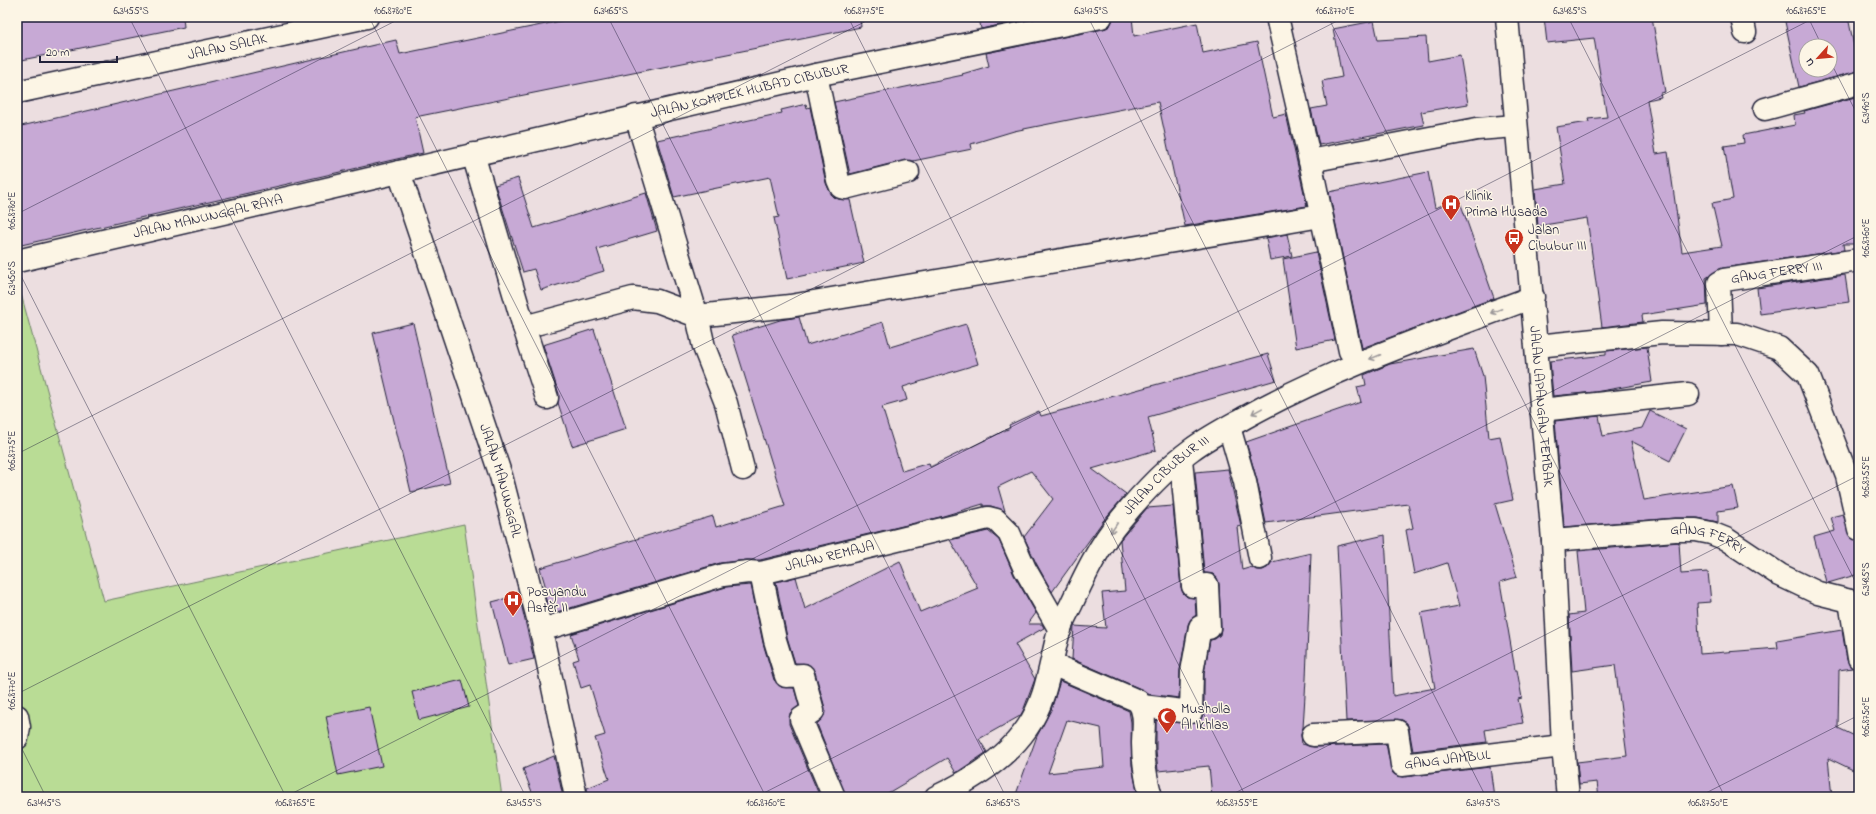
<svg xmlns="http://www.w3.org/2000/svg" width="1876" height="814" font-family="'Indie Flower',sans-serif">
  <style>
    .grass { fill: #b9dc95; stroke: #6e7f68 }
    .building { fill: #c7a9d5; stroke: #22223b; fill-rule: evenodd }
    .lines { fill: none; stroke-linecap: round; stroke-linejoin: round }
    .minor-casing { stroke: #22223b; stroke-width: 25 }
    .minor { stroke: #fcf5e5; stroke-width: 22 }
    .oneway { stroke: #9a9698 }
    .ticks { fill: none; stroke: #22223b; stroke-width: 1; stroke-opacity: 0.45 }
    .labels { text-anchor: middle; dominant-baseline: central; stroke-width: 3; stroke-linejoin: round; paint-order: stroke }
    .street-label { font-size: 14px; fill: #22223b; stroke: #fcf5e5 }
    .poi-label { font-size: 14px; fill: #22223b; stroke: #fcf5e5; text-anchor: start }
    .neatline { fill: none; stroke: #22223b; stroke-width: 1.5 }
    .ticks-label { font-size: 10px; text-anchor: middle; fill: #22223b }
  </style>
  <rect width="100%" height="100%" fill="#ecdee0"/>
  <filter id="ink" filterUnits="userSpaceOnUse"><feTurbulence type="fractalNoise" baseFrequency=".025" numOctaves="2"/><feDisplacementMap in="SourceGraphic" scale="8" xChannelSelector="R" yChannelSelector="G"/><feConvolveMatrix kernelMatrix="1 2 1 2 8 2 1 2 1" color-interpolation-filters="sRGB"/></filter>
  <g filter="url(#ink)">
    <polygon class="grass" points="17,290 20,290 104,601 464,524 502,797 17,797"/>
    <g class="building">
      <polygon points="17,17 183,17 184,27 17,61"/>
      <polygon points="580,17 860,17 861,27 415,117 423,153 17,246 17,127 396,40 400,54"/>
      <polygon points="979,17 1038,17 981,29"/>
      <polygon points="1113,17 1132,17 1134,36 1197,23 1203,53 1257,42 1273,117 1286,114 1307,206 1185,226 1158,102 1014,131 971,144 972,149 913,161 905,160 850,174 834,102 963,75 962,74 989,66 986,53 1103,29 1110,26"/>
      <polygon points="1544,17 1652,17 1665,92 1660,93 1661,97 1647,100 1656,154 1668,152 1682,252 1722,246 1712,203 1733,199 1724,146 1744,143 1743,135 1795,125 1794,115 1805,113 1804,111 1859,96 1859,244 1843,244 1844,250 1722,268 1706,278 1707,305 1642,315 1643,322 1602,327 1587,218 1538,226 1535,189 1565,184 1556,127 1589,122 1588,119 1607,117 1594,38 1547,43"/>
      <path d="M 1784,17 L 1848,17 L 1859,71 L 1799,87 ZM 1806,46 L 1830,46 L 1830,70 L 1806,70 Z"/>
      <polygon points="1374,21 1378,40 1426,37 1428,61 1460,55 1468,104 1421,112 1424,125 1319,145 1311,109 1327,106 1322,81 1342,77 1333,29"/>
      <polygon points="806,104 807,108 810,107 826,183 830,192 838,199 850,200 864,263 787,279 774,218 779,217 770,177 674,197 657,140 782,113 781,110"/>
      <polygon points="1428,172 1435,208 1459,199 1494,298 1362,348 1329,192"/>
      <polygon points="518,178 534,228 646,193 657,231 597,249 604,271 541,290 534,269 523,272 495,185"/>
      <polygon points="1287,234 1292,256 1270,260 1266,238"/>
      <polygon points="1316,252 1335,340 1296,348 1283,259"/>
      <polygon points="1845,275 1849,302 1760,314 1757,288"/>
      <polygon points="799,317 807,345 883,322 890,347 966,324 978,364 903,387 907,400 882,407 902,471 929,463 930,467 1010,428 1009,425 1039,411 1041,416 1268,354 1276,380 1148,417 1156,450 1092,469 1126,494 1103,521 1052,592 1036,563 1024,537 1053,499 1031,471 998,487 1005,511 991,506 983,506 983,504 940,517 760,560 747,560 720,563 550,614 543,589 546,588 540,568 713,516 716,527 785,506 732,335 780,320"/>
      <polygon points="413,323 450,483 411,492 373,333"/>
      <polygon points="594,329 626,429 572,446 558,403 559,394 543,345"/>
      <polygon points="1647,347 1652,382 1595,392 1553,396 1550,361 1606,355 1606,351"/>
      <polygon points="1474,349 1483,376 1489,438 1500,436 1513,500 1495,504 1517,577 1500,582 1515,670 1517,670 1522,698 1518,699 1523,723 1485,730 1487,742 1413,751 1409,729 1407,723 1402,720 1346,721 1337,546 1385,535 1393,696 1435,688 1421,613 1459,606 1447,563 1414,574 1406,530 1413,528 1408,504 1266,523 1257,480 1246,442 1361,402 1357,387 1366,385 1364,375 1390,364"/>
      <polygon points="1650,411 1686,429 1670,461 1631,441 1644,500 1733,486 1738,508 1718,511 1718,522 1698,518 1675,518 1564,527 1555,421 1599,416 1603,436 1642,428"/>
      <polygon points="1228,469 1241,526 1237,527 1242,570 1252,567 1256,570 1263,570 1268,567 1272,562 1311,553 1306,679 1303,728 1301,735 1302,744 1314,747 1386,744 1392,772 1397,776 1403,777 1490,767 1494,797 1212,797 1209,766 1158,771 1156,750 1156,720 1190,724 1197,723 1201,719 1204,712 1204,673 1210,640 1215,639 1220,635 1221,628 1219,584 1217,578 1213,574 1204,573 1195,472"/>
      <polygon points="1173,506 1181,587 1183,593 1187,597 1195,598 1196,615 1191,619 1188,625 1180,670 1179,698 1148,694 1143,690 1072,659 1074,626 1106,628 1102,593 1125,591 1120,540 1147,508"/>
      <polygon points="1843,514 1850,537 1859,541 1859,574 1828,583 1826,582 1814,537 1835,531 1831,517"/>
      <polygon points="988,531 999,540 1014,575 1036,613 1028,624 1042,624 1044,628 1015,644 1035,679 1023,711 1020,716 979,739 987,752 956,773 947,758 881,797 846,797 817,724 824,716 825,708 815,672 808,664 795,663 787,637 776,582 796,577 805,609 900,561 920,612 978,588 950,540"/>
      <polygon points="1679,542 1681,574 1708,572 1711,602 1697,603 1700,654 1778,648 1777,641 1842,630 1847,660 1852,668 1839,670 1838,728 1859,738 1859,757 1853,770 1828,758 1832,797 1599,797 1597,782 1579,784 1577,762 1627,756 1615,665 1572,671 1569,615 1584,613 1578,551"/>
      <polygon points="751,585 763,643 774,680 781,687 794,688 799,706 790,713 789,724 820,797 588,797 587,788 609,779 595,738 605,735 590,685 581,688 573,661 579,659 571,634 726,587"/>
      <polygon points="519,595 534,659 508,665 492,602"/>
      <polygon points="462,680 469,707 419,720 412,692"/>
      <path d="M 1060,681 L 1129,711 L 1131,722 L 1132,765 L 1138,797 L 1015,797 L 1037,736 L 1051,710 ZM 1067,720 L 1101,728 L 1104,767 L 1048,773 Z"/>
      <polygon points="369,707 382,766 338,775 326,716"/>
      <polygon points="554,756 563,797 534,797 523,769"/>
    </g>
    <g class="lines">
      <defs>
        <g id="minor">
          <polyline points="1277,17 1310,161 1350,351"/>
          <path id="s1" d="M 1507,17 L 1553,540 L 1563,746 L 1568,797"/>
          <polyline points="1742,17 1745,32"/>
          <polyline points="816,75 838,180 841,187 845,188 908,172"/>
          <path id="s2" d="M 17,92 L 367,17"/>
          <polyline points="1765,109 1859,83"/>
          <polyline points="636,116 697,316 704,347 726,403 743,469"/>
          <polyline points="473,154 524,327 547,398"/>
          <polyline points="1310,161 1477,129 1516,126"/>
          <path id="s3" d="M 399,172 L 501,476 L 541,630 L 576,797"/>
          <path id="s4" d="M 17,261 L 816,75 L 1101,17"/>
          <polyline points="524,327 633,298 657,301 697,316 790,306 1321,216"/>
          <path id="s5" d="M 1721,334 L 1719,283 L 1724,280 L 1859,260"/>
          <polyline points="1537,346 1662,333 1737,334 1779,348 1808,375 1847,476 1859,529"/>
          <polyline points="1541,410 1688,394"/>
          <polyline points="1229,427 1245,482 1260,558"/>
          <path id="s6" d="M 1553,540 L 1675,530 L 1696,530 L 1711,533 L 1726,539 L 1780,575 L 1818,593 L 1850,601"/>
          <polyline points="761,573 775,640 786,676 803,675 813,711 801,719 834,797"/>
          <polyline points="1850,601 1859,658"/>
          <path id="s7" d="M 541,630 L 723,575 L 748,572 L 761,573 L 988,518 L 996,520 L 1009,533 L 1025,569 L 1060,630"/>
          <path d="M 1052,664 L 1138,701 C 1147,714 1143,728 1143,744 C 1143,762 1146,779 1151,797"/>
          <polyline points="1142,706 1191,712 1192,672 1200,627 1209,628 1207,585 1193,586 1181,459"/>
          <polyline points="17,716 19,727 17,738"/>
          <path id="s8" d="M 1313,735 L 1397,731 L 1402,765 L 1563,746"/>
          <path id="s9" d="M 936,797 C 970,781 1005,760 1027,728 C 1047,700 1050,663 1059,631 C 1062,622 1067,613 1071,605 C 1085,575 1099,545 1121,519 C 1141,495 1165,469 1191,450 C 1207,438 1226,428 1244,418 C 1335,367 1435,334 1533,297"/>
        </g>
      </defs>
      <use href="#minor" class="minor-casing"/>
      <use href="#minor" class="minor"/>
    </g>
    <defs><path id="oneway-shaft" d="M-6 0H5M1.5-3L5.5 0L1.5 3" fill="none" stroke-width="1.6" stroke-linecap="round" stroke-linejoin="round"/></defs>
    <g class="oneway">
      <use href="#oneway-shaft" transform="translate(1496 311) rotate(159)"/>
      <use href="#oneway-shaft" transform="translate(1375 357) rotate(158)"/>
      <use href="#oneway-shaft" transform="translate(1257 411) rotate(151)"/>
      <use href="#oneway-shaft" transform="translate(1114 528) rotate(124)"/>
    </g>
  </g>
  <path class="ticks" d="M 129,17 L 526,797M 369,17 L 766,797M 608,17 L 1006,797M 848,17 L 1246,797M 1088,17 L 1486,797M 1328,17 L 1725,797M 1568,17 L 1859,589M 1808,17 L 1822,46M 1830,61 L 1859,118M 17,214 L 403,17M 17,268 L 286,797M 17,454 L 874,17M 17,694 L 1345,17M 17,739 L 46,797M 285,797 L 1816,17M 756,797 L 1859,235M 1227,797 L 1859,475M 1698,797 L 1859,715"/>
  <defs>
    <symbol id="hospital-pin" viewBox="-11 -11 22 30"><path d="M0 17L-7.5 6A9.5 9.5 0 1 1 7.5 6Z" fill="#c8321e" stroke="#fcf5e5"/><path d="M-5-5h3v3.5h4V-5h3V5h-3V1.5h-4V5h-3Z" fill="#fff"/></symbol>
    <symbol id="bus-pin" viewBox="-11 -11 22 30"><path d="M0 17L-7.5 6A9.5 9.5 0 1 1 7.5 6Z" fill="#c8321e" stroke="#fcf5e5"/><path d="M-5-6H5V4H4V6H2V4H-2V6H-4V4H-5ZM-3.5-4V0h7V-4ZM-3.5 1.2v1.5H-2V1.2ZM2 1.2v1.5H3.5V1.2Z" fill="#fff"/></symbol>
    <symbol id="mosque-pin" viewBox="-11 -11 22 30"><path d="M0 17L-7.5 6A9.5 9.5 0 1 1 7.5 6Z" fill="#c8321e" stroke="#fcf5e5"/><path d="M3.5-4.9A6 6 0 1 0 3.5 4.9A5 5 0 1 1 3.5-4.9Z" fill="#fff"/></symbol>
  </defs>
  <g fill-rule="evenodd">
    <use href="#hospital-pin" x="1440" y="193" width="22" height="30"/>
    <use href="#bus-pin" x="1503" y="227" width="22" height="30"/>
    <use href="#hospital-pin" x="502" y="589" width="22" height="30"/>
    <use href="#mosque-pin" x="1156" y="706" width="22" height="30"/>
  </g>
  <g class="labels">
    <g class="street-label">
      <text stroke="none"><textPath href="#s2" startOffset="215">JALAN SALAK</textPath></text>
      <text stroke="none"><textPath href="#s4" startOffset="752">JALAN KOMPLEK HUBAD CIBUBUR</textPath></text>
      <text stroke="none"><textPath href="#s4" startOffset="196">JALAN MANUNGGAL RAYA</textPath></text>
      <text stroke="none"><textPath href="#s5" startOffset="110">GANG FERRY III</textPath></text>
      <text stroke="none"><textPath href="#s1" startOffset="391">JALAN LAPANGAN TEMBAK</textPath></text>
      <text stroke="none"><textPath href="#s9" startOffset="410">JALAN CIBUBUR III</textPath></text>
      <text stroke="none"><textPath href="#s3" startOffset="325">JALAN MANUNGGAL</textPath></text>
      <text stroke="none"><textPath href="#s6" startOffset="157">GANG FERRY</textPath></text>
      <text stroke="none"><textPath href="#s7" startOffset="299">JALAN REMAJA</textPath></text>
      <text stroke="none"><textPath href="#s8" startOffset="164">GANG JAMBUL</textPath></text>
    </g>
    <g class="poi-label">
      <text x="1465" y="196">Klinik<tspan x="1465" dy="16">Prima Husada</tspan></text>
      <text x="1528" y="230">Jalan<tspan x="1528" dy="16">Cibubur III</tspan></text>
      <text x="527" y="592">Posyandu<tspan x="527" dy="16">Aster II</tspan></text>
      <text x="1181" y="709">Musholla<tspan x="1181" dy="16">Al Ikhlas</tspan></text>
    </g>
  </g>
  <rect width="1876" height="814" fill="none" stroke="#fcf5e5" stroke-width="44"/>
  <g transform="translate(1818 58) rotate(243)"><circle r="19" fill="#fcf5e5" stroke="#a5a1a1"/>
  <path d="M0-3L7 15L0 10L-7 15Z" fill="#c8321e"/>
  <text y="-6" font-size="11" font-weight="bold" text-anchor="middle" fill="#22223b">U</text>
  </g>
  <path d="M40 56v6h77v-6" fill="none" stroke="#22223b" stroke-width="2"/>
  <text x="46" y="56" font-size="12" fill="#22223b" stroke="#fcf5e5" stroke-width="3" paint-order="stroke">20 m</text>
  <rect x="22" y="22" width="1832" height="770" class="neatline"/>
  <g class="ticks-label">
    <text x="131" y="14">6.3455°S</text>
    <text x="393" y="14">106.8780°E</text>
    <text x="611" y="14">6.3465°S</text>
    <text x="864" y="14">106.8775°E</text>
    <text x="1091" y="14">6.3475°S</text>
    <text x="1335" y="14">106.8770°E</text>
    <text x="1570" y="14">6.3485°S</text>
    <text x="1806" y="14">106.8765°E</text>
    <text transform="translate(1865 108) rotate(-90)" y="4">6.3490°S</text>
    <text transform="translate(11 211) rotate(-90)" y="4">106.8780°E</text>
    <text transform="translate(1865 238) rotate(-90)" y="4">106.8760°E</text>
    <text transform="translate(11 278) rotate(-90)" y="4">6.3450°S</text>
    <text transform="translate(11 451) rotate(-90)" y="4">106.8775°E</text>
    <text transform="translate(1865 477) rotate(-90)" y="4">106.8755°E</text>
    <text transform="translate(1865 579) rotate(-90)" y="4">6.3485°S</text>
    <text transform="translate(11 691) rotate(-90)" y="4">106.8770°E</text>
    <text transform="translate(1865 717) rotate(-90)" y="4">106.8750°E</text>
    <text x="44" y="806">6.3445°S</text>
    <text x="295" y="806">106.8765°E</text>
    <text x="524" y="806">6.3455°S</text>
    <text x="766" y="806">106.8760°E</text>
    <text x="1003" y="806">6.3465°S</text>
    <text x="1237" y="806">106.8755°E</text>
    <text x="1483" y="806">6.3475°S</text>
    <text x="1708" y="806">106.8750°E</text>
  </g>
</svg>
